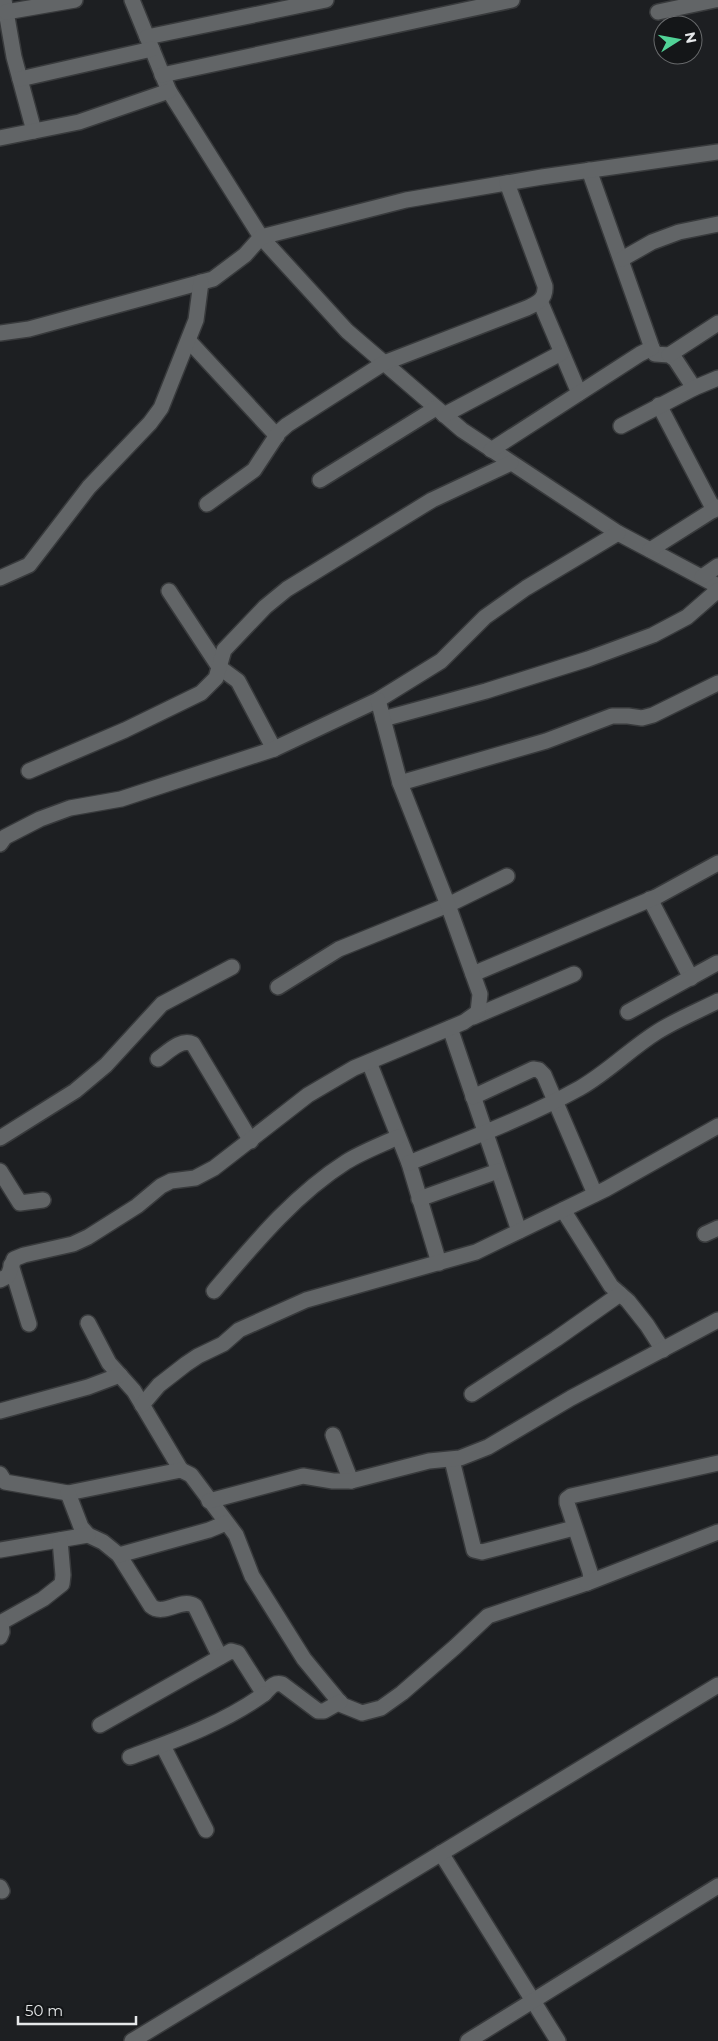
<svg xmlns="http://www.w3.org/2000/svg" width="718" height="2041" font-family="Montserrat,sans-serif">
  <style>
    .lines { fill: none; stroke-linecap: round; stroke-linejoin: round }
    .minor-casing { stroke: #383a3c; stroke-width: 18 }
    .minor { stroke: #626567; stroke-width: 15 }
  </style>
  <rect width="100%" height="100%" fill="#1d1f22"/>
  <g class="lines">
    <defs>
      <g id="minor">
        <polyline points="4,0 14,57 34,131"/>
        <polyline points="132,0 169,91 261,237 347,331 462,430 618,533 718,586"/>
        <polyline points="6,12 75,0"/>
        <polyline points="658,12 715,0"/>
        <polyline points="147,37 326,0"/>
        <polyline points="162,75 512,0"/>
        <polyline points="20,79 152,49"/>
        <polyline points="0,138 79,122 169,91"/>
        <polyline points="589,170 652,348 655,354 669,355 675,359 694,388"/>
        <polyline points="622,259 652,242 679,232 718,224"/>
        <polyline points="540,301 579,393"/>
        <polyline points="0,333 29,329 213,279 245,255 261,237 406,200 542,177 718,152"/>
        <polyline points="189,341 277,436"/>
        <polyline points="669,355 718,323"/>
        <polyline points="659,405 714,510"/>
        <polyline points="444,415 561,353"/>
        <polyline points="621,426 694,388 718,378"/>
        <polyline points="491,450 640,354 652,348"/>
        <polyline points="320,480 436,408"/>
        <path d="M 207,504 L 254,470 L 279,432 L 287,425 L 384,363 L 527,308 C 538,303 546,299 545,286 L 507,183"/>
        <polyline points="650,550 718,507"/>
        <polyline points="702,577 718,566"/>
        <polyline points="0,578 29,565 89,487 150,423 161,408 196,320 201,282"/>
        <polyline points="169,591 219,667 238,681 274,749"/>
        <polyline points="383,719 486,691 588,659 653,635 687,617 718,590"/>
        <polyline points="29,771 125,730 201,693 216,678 224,650 265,607 287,589 432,500 511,463"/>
        <polyline points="400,783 546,741 612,716 628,716 642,718 653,715 718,683"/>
        <polyline points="0,844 5,837 40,819 70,808 121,799 274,749 378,700 441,661 485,617 526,588 618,533"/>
        <polyline points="650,899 691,978"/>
        <polyline points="473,974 656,897 718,863"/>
        <polyline points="278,987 339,949 448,905 507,876"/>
        <polyline points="628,1012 717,963"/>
        <polyline points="473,1017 574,974"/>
        <polyline points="450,1028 519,1231"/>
        <path d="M 158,1059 C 168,1052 181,1038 193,1044 L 251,1141"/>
        <polyline points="369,1062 409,1163 439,1263"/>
        <polyline points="473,1097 533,1069 539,1070 544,1075 595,1194"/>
        <polyline points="0,1138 75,1091 106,1065 162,1004 232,967"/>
        <path d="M 409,1163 C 466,1140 526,1118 580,1088 C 608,1072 630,1049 657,1032 C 676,1020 698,1011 718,1001"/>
        <polyline points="0,1171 20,1203 43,1200"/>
        <polyline points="419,1199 498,1171"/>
        <polyline points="563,1210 611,1286 628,1301 647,1325 663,1350"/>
        <polyline points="705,1234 718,1228"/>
        <polyline points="11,1265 29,1324"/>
        <polyline points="0,1280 8,1276 14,1259 24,1255 73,1244 88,1237 137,1206 161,1186 171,1181 195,1178 214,1168 308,1095 354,1068 464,1022 478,1012 480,994 448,905 400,783 378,700"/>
        <path d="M 214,1291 C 254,1244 294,1195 346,1162 C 362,1152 381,1145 398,1137"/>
        <polyline points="88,1323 109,1363 134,1391 181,1470"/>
        <polyline points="472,1394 556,1339 620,1294"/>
        <polyline points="142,1405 159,1385 186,1364 198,1356 223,1344 239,1330 306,1300 476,1252 606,1189 718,1126"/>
        <polyline points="0,1411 88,1387 120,1375"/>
        <polyline points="333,1435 351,1481"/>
        <polyline points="452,1460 474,1550 482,1552 574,1528"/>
        <polyline points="0,1474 5,1482 68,1493 181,1470 191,1475 236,1535 252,1576 304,1659 342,1705 362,1713 381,1708 402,1693 455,1647 488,1616 587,1583 591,1579 590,1572 567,1503 567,1499 571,1496 718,1463"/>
        <path d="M 68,1493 L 81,1527 L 88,1535 L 103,1542 L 119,1555 L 151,1606 C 164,1617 181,1597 195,1606 L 220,1657"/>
        <polyline points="209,1501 303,1476 333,1481 351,1481 429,1461 460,1458 488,1447 571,1398 718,1320"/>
        <polyline points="0,1550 88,1535"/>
        <polyline points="119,1555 209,1530 226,1523"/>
        <polyline points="587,1583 718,1532"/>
        <polyline points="0,1623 43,1599 62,1584 63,1575 60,1540"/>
        <polyline points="0,1637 2,1632 1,1623"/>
        <path d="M 100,1725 L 231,1651 L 238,1653 L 264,1694 C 270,1688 273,1682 282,1684 L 318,1711 L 324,1711 L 340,1702"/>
        <polyline points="163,1746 206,1830"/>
        <path d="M 130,1757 C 176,1740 224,1723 264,1694"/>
        <polyline points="441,1853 558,2041"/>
        <polyline points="0,1887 2,1891"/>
        <polyline points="132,2041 718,1685"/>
        <polyline points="468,2041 718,1886"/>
      </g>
    </defs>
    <use href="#minor" class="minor-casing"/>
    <use href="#minor" class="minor"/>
  </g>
  <g transform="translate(678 40) rotate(79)"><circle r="24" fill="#141618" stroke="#686a6c"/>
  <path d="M0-4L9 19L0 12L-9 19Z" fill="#51d397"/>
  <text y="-8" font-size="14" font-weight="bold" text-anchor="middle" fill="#e6e8ea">N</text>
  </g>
  <path d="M18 2016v8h118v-8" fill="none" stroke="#e6e8ea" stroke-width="2.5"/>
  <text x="25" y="2016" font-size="15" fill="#e6e8ea" stroke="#141618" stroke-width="4" paint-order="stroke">50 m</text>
</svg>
